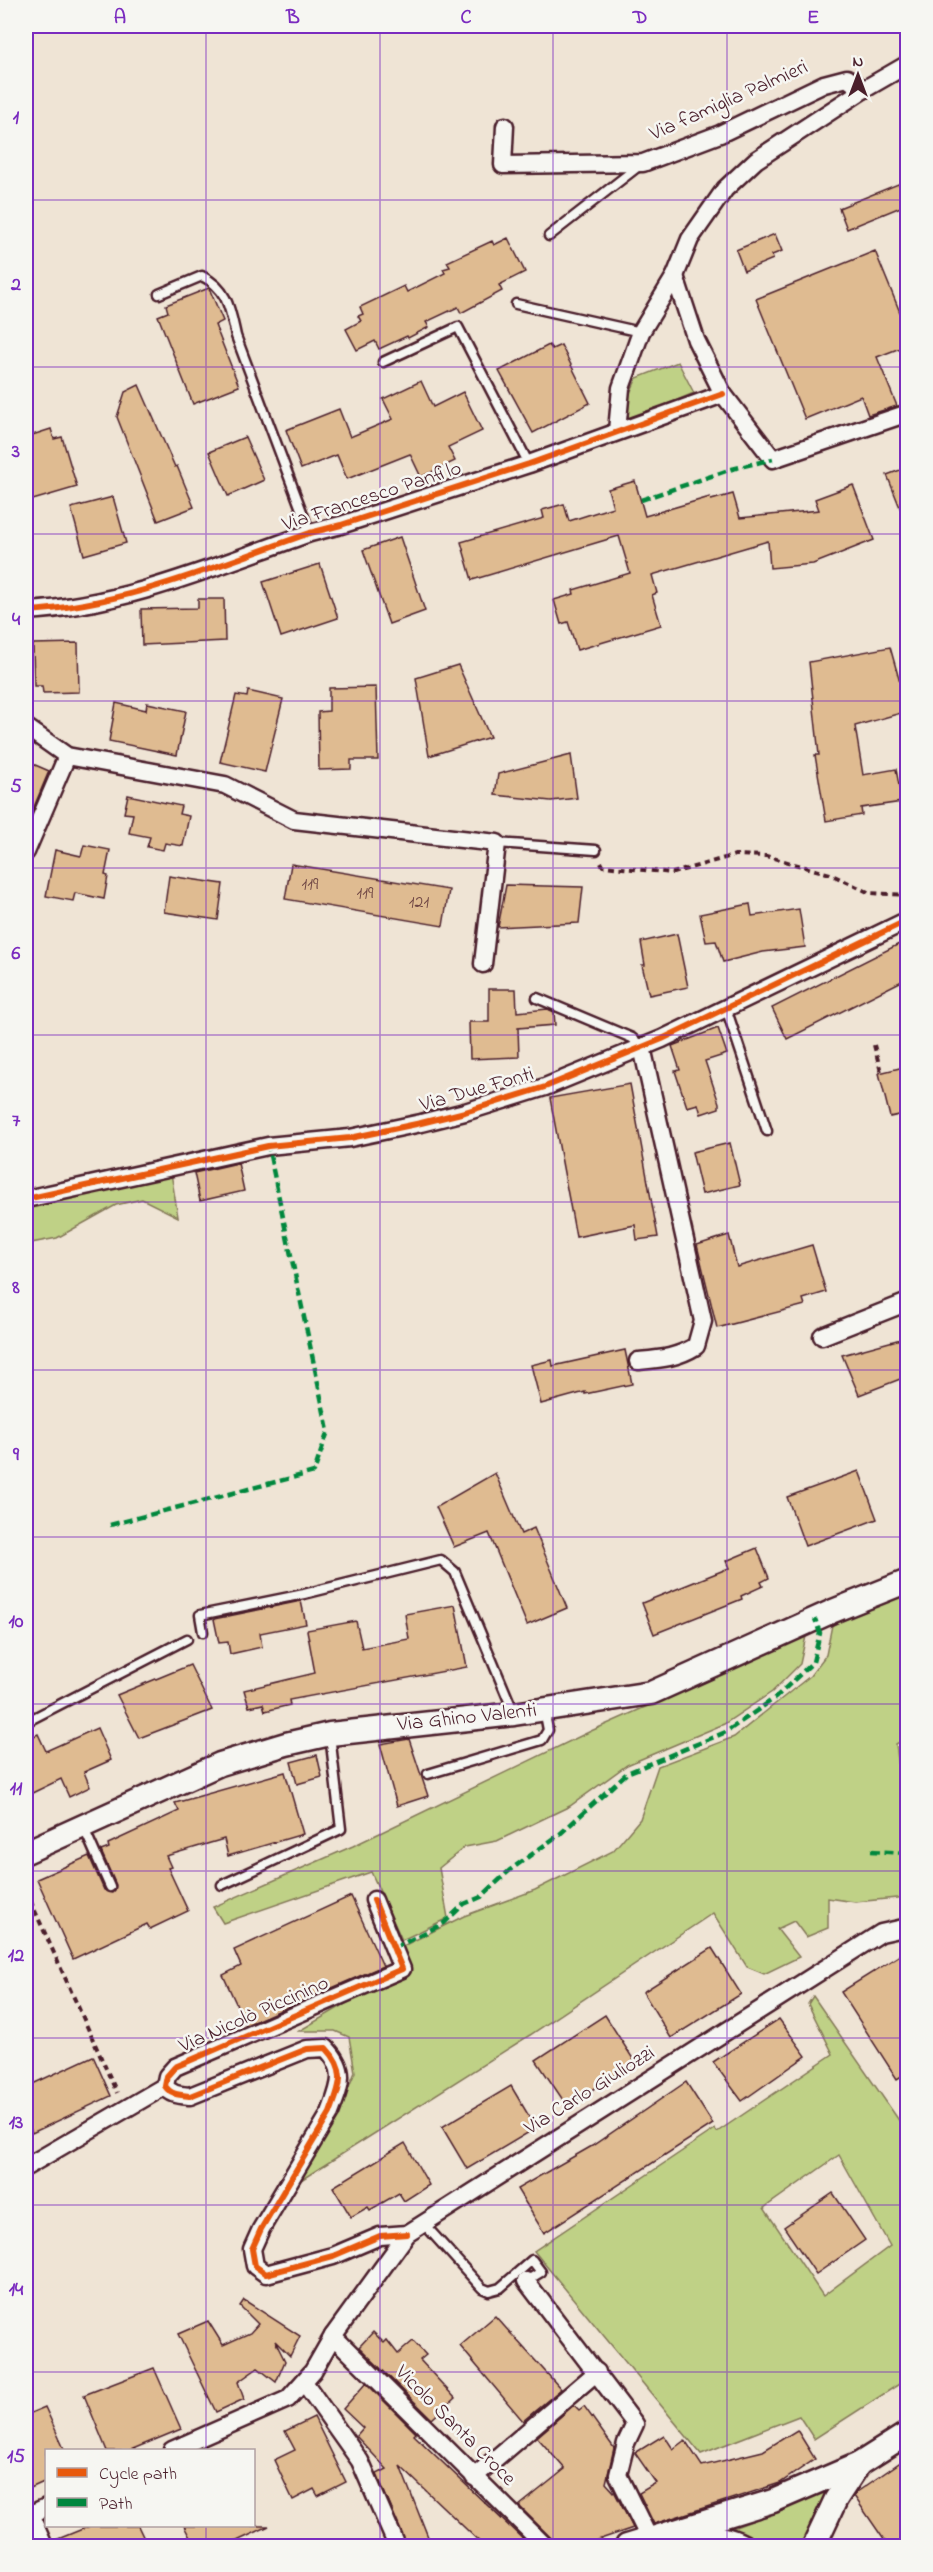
<svg xmlns="http://www.w3.org/2000/svg" width="933" height="2572" font-family="'Indie Flower',sans-serif">
  <style>
    .green { fill: #bfd186; stroke: #847858; stroke-width: 1.5; fill-rule: evenodd }
    .building { fill: #dfbb91; stroke: #4a1f2b; stroke-width: 1.5 }
    .lines { fill: none; stroke-linecap: round; stroke-linejoin: round }
    .lane-casing { stroke: #4a1f2b; stroke-width: 13 }
    .street-casing { stroke: #4a1f2b; stroke-width: 21 }
    .secondary-casing { stroke: #4a1f2b; stroke-width: 27 }
    .path { stroke: #4a1f2b; stroke-width: 4; stroke-dasharray: 6 4.5; stroke-linecap: butt }
    .lane { stroke: #f6f6f2; stroke-width: 8 }
    .street { stroke: #f6f6f2; stroke-width: 16 }
    .secondary { stroke: #f6f6f2; stroke-width: 22 }
    .quiet { stroke: #00873e; stroke-width: 4.5; stroke-dasharray: 9 4.5; stroke-linecap: butt }
    .cycleway-casing { stroke: #f6f6f2; stroke-width: 10 }
    .cycleway { stroke: #e8590c; stroke-width: 6 }
    .grid { fill: none; stroke: #7b2cbf; stroke-width: 1.5; stroke-opacity: 0.55 }
    .labels { text-anchor: middle; dominant-baseline: central; stroke-width: 5; stroke-linejoin: round; paint-order: stroke }
    .number-label { font-size: 18px; fill: #6f4644 }
    .street-label { font-size: 21px; fill: #4a1f2b; stroke: #f6f6f2 }
    .neatline { fill: none; stroke: #7b2cbf; stroke-width: 2 }
    .grid-label { font-size: 20px; text-anchor: middle; font-weight: bold; fill: #7b2cbf }
  </style>
  <rect width="100%" height="100%" fill="#efe4d5"/>
  <filter id="ink" filterUnits="userSpaceOnUse"><feTurbulence type="fractalNoise" baseFrequency=".0167" numOctaves="2"/><feDisplacementMap in="SourceGraphic" scale="12" xChannelSelector="R" yChannelSelector="G"/><feConvolveMatrix kernelMatrix="1 2 1 2 8 2 1 2 1" color-interpolation-filters="sRGB"/></filter>
  <g filter="url(#ink)">
    <g class="green">
      <polygon points="678,362 694,393 627,421 622,410 637,378"/>
      <polygon points="171,1173 178,1217 142,1199 116,1205 57,1238 26,1244 26,1203"/>
      <polygon points="907,1593 907,1738 896,1744 900,1776 907,1788 907,1897 855,1902 828,1898 828,1928 806,1937 794,1921 777,1929 799,1957 764,1974 747,1967 713,1913 530,2035 301,2180 339,2111 355,2072 349,2037 335,2031 299,2031 405,1969 401,1947 464,1916 535,1890 613,1851 640,1819 658,1766 734,1737 810,1676 826,1655 832,1625"/>
      <polygon points="806,1636 800,1664 772,1692 724,1724 627,1765 570,1806 497,1841 465,1847 439,1868 448,1918 402,1940 371,1872 223,1923 213,1907 353,1846 591,1731"/>
      <path d="M 813,1996 L 907,2132 L 907,2379 L 814,2439 L 799,2416 L 701,2454 L 534,2251 L 715,2129 L 717,2132 L 833,2054 L 808,2004 ZM 839,2155 L 890,2246 L 823,2296 L 764,2208 Z"/>
      <polygon points="836,2483 803,2546 762,2546 747,2536 730,2529 790,2507"/>
    </g>
    <g class="building">
      <polygon points="908,180 908,204 847,229 839,208"/>
      <polygon points="775,234 782,251 772,255 773,259 744,271 736,250"/>
      <polygon points="508,238 525,272 499,285 502,291 461,313 458,307 426,322 429,327 408,338 407,336 379,349 375,341 357,350 346,329 361,321 358,316 363,314 360,307 404,286 407,292 445,273 443,269 450,267 447,262 492,241 494,245"/>
      <polygon points="875,251 908,332 908,345 877,357 897,406 868,415 861,396 805,419 756,299"/>
      <polygon points="209,288 223,321 215,325 239,386 193,404 158,316 168,312 166,305"/>
      <polygon points="549,345 552,349 561,345 590,403 533,433 499,371"/>
      <polygon points="421,381 433,407 463,392 482,431 448,447 455,461 421,477 410,454 347,479 337,455 301,469 286,430 339,409 350,437 393,419 383,399"/>
      <polygon points="139,385 175,467 177,466 194,507 158,521 117,417 125,392"/>
      <polygon points="51,429 54,439 62,437 77,487 26,502 26,437"/>
      <polygon points="245,437 264,480 228,496 209,452"/>
      <polygon points="908,467 908,525 907,525 887,475"/>
      <polygon points="635,481 645,516 710,497 711,500 733,494 740,518 819,510 815,499 853,485 874,540 813,564 770,568 768,541 652,575 657,593 652,595 661,625 577,650 568,622 561,624 554,600 574,594 573,590 630,573 619,536 472,580 461,542 544,518 542,510 564,504 569,521 613,507 608,489"/>
      <polygon points="113,497 126,543 84,555 71,508"/>
      <polygon points="400,537 425,611 389,624 363,550"/>
      <polygon points="320,564 338,618 281,637 263,582"/>
      <polygon points="198,599 224,599 225,641 142,645 141,609 198,608"/>
      <polygon points="78,643 79,692 43,693 42,686 34,686 33,644"/>
      <polygon points="890,647 908,711 855,726 863,775 896,769 902,802 861,808 862,815 826,821 815,755 819,755 809,662"/>
      <polygon points="458,665 490,737 429,756 416,678"/>
      <polygon points="376,687 378,760 351,760 351,769 319,770 318,712 329,711 329,688"/>
      <polygon points="248,691 283,699 265,772 220,762 236,695 247,697"/>
      <polygon points="116,703 146,710 147,703 186,711 177,755 109,741"/>
      <polygon points="571,755 577,798 551,801 495,795 498,774"/>
      <polygon points="26,761 49,771 26,826"/>
      <polygon points="128,795 181,806 179,814 189,816 183,846 165,843 163,850 147,847 150,837 129,833 133,814 124,813"/>
      <polygon points="84,845 110,850 105,875 108,876 104,899 75,893 73,901 46,896 55,850 81,856"/>
      <polygon points="291,864 449,890 443,926 285,899"/>
      <polygon points="169,876 223,884 218,920 164,912"/>
      <polygon points="506,885 583,887 579,923 498,927"/>
      <polygon points="750,904 752,916 799,909 805,947 763,952 723,962 716,941 706,942 700,914"/>
      <polygon points="677,934 688,987 649,995 642,965 645,965 641,942"/>
      <polygon points="899,944 908,961 908,978 787,1039 772,1008"/>
      <polygon points="489,989 516,989 517,1012 548,1009 554,1012 555,1025 518,1028 519,1057 470,1059 469,1022 489,1022"/>
      <polygon points="718,1028 727,1054 705,1061 719,1103 719,1108 701,1114 698,1104 687,1107 675,1071 680,1070 672,1046"/>
      <polygon points="908,1066 908,1113 890,1117 879,1073"/>
      <polygon points="630,1084 658,1237 637,1240 635,1225 576,1237 550,1098"/>
      <polygon points="730,1143 740,1185 702,1194 692,1152"/>
      <polygon points="238,1163 244,1191 200,1201 194,1173"/>
      <polygon points="729,1235 737,1267 812,1245 826,1292 803,1299 805,1305 717,1328 697,1245"/>
      <polygon points="908,1337 908,1376 859,1395 842,1355"/>
      <polygon points="625,1350 632,1384 585,1394 585,1392 541,1404 531,1365 552,1360 553,1366"/>
      <polygon points="859,1471 877,1519 805,1546 787,1497"/>
      <polygon points="495,1473 521,1534 534,1528 567,1608 527,1625 489,1533 454,1547 436,1507"/>
      <polygon points="757,1548 769,1578 761,1582 763,1586 741,1596 742,1599 654,1634 642,1603 729,1568 726,1561"/>
      <polygon points="301,1601 306,1624 260,1633 262,1647 230,1654 228,1642 219,1643 214,1619"/>
      <polygon points="455,1605 467,1667 289,1700 290,1705 265,1711 263,1704 249,1707 244,1690 315,1673 307,1630 356,1621 362,1648 409,1639 405,1614"/>
      <polygon points="190,1665 212,1710 139,1738 117,1695"/>
      <polygon points="97,1728 111,1760 84,1772 90,1787 69,1797 61,1779 26,1796 26,1740 38,1734 46,1751"/>
      <polygon points="409,1739 428,1796 397,1806 380,1744"/>
      <polygon points="317,1755 322,1777 297,1784 291,1762"/>
      <polygon points="285,1772 303,1834 228,1856 224,1839 166,1856 171,1867 168,1868 188,1911 150,1929 147,1924 73,1959 37,1879 89,1856 104,1890 112,1893 115,1890 116,1885 101,1851 109,1848 108,1844 179,1811 175,1803"/>
      <polygon points="351,1896 383,1966 246,2025 223,1975 241,1966 234,1950"/>
      <polygon points="712,1948 741,1994 671,2038 643,1992"/>
      <polygon points="908,1950 908,2072 897,2079 841,1992"/>
      <polygon points="605,2015 635,2062 567,2106 536,2060"/>
      <polygon points="779,2019 806,2056 742,2101 713,2062"/>
      <polygon points="93,2056 111,2096 32,2133 26,2118 26,2087"/>
      <polygon points="686,2082 713,2124 544,2233 517,2189 592,2146"/>
      <polygon points="511,2086 536,2128 467,2169 442,2127"/>
      <polygon points="405,2143 429,2185 404,2201 399,2193 370,2210 368,2207 351,2217 333,2187"/>
      <polygon points="833,2193 865,2240 816,2274 784,2227"/>
      <polygon points="244,2300 300,2336 290,2356 275,2341 285,2361 276,2382 258,2368 238,2382 244,2399 216,2412 178,2334 208,2321 223,2345 250,2333 258,2324 240,2306"/>
      <polygon points="495,2316 561,2389 523,2421 460,2346"/>
      <polygon points="373,2332 384,2343 387,2340 398,2354 413,2341 426,2355 420,2360 455,2398 432,2419 359,2347"/>
      <polygon points="154,2368 181,2429 128,2451 107,2451 84,2395"/>
      <polygon points="366,2383 416,2433 414,2435 531,2547 485,2547 400,2466 432,2547 407,2547 377,2474 387,2469 356,2436 363,2428 343,2409"/>
      <polygon points="574,2405 579,2410 584,2406 614,2448 606,2483 615,2493 633,2528 577,2547 555,2547 552,2539 519,2506 565,2469 537,2437"/>
      <polygon points="45,2407 65,2451 46,2451 46,2481 26,2490 26,2415"/>
      <polygon points="314,2417 346,2482 318,2496 314,2489 293,2500 274,2460 295,2450 285,2431"/>
      <polygon points="797,2430 815,2459 780,2483 654,2524 639,2493 656,2483 635,2453 664,2435 673,2449 685,2440 702,2466 763,2451"/>
      <polygon points="908,2457 908,2547 889,2547 854,2496 857,2492"/>
      <polygon points="90,2526 138,2526 148,2547 54,2547 53,2541"/>
      <polygon points="184,2526 269,2526 224,2547 195,2547"/>
    </g>
    <g class="lines">
      <defs>
        <g id="lane">
          <polyline points="549,236 640,165"/>
          <path d="M 159,294 L 202,276 C 228,289 230,309 236,336 L 310,533"/>
          <polyline points="516,304 641,332"/>
          <polyline points="383,362 458,327 529,464"/>
          <polyline points="497,843 596,850"/>
          <polyline points="537,998 632,1038 642,1047"/>
          <polyline points="726,1008 767,1131"/>
          <polyline points="203,1632 200,1615 304,1594 441,1560 455,1572 514,1713"/>
          <polyline points="26,1722 187,1639"/>
          <polyline points="428,1774 542,1740 548,1730 544,1709"/>
          <polyline points="83,1826 110,1887"/>
          <polyline points="222,1885 341,1829 330,1735"/>
          <polyline points="424,2224 482,2288 489,2291 500,2288 532,2260 541,2272 526,2281"/>
        </g>
        <g id="street">
          <polyline points="505,126 503,165 643,163 720,134 824,84 847,78 863,90"/>
          <polyline points="675,276 696,340 723,394 773,459 908,413"/>
          <polyline points="617,431 621,388 641,332 675,276 690,239 725,189 756,160 863,90 908,64"/>
          <path d="M 26,611 C 124,606 218,565 310,533 L 341,525 L 529,464 L 723,394"/>
          <polyline points="26,727 67,756 225,785 294,820 497,843 483,964"/>
          <polyline points="26,852 67,756"/>
          <polyline points="26,1199 268,1146 350,1138 421,1123 465,1112 545,1087 662,1039 908,920"/>
          <polyline points="822,1336 908,1302"/>
          <path d="M 638,1361 C 660,1359 677,1358 696,1346 L 703,1321 L 642,1047"/>
          <path d="M 374,1900 L 402,1969 L 175,2067 L 167,2076 L 165,2086 C 171,2095 180,2095 190,2096 L 307,2049 L 326,2048 C 348,2071 340,2086 330,2113 L 261,2229 L 252,2249 L 255,2266 L 266,2274 L 333,2256 L 380,2236 L 407,2234"/>
          <polyline points="26,2167 165,2086"/>
          <polyline points="526,2281 635,2424 626,2443 618,2475 649,2538"/>
          <polyline points="333,2336 545,2546"/>
          <polyline points="304,2382 360,2461 397,2546"/>
          <polyline points="172,2450 288,2399 313,2371 333,2336 407,2234 881,1933 908,1927"/>
          <polyline points="474,2477 597,2372"/>
          <polyline points="30,2514 44,2546"/>
          <polyline points="26,2516 46,2507"/>
        </g>
        <g id="secondary">
          <polyline points="26,1852 220,1764 286,1744 330,1734 514,1714 651,1693 833,1611 908,1581"/>
          <path d="M 685,2535 C 706,2536 725,2536 743,2546"/>
          <polyline points="627,2546 773,2501 859,2464 908,2433"/>
          <polyline points="814,2546 836,2499 859,2464"/>
        </g>
      </defs>
      <use href="#lane" class="lane-casing"/>
      <use href="#street" class="street-casing"/>
      <use href="#secondary" class="secondary-casing"/>
      <g class="path">
        <polyline points="601,862 603,866 673,873 735,855 766,856 830,874 870,893 908,895"/>
        <polyline points="874,1045 881,1072"/>
        <polyline points="26,1891 117,2093"/>
      </g>
      <use href="#lane" class="lane"/>
      <use href="#street" class="street"/>
      <use href="#secondary" class="secondary"/>
      <g class="quiet">
        <polyline points="641,500 732,469 773,459"/>
        <polyline points="110,1525 314,1472 328,1431 268,1146"/>
        <polyline points="871,1851 908,1853"/>
        <polyline points="394,1948 444,1923 464,1904 481,1897 510,1870 560,1834 627,1773 726,1732 775,1698 813,1662 820,1633 815,1619"/>
      </g>
      <defs>
        <g id="cycleway">
          <path d="M 26,611 C 124,606 218,565 310,533 L 341,525 L 529,464 L 723,394"/>
          <polyline points="26,1199 268,1146 350,1138 421,1123 465,1112 545,1087 662,1039 908,920"/>
          <path d="M 374,1900 L 402,1969 L 175,2067 L 167,2076 L 165,2086 C 171,2095 180,2095 190,2096 L 307,2049 L 326,2048 C 348,2071 340,2086 330,2113 L 261,2229 L 252,2249 L 255,2266 L 266,2274 L 333,2256 L 380,2236 L 407,2234"/>
        </g>
      </defs>
      <use href="#cycleway" class="cycleway-casing"/>
      <use href="#cycleway" class="cycleway"/>
    </g>
  </g>
  <path class="grid" d="M 206,26 L 206,2450M 380,26 L 380,2546M 553,26 L 553,2546M 727,26 L 727,2546M 26,200 L 908,200M 26,367 L 908,367M 26,534 L 908,534M 26,701 L 908,701M 26,868 L 908,868M 26,1035 L 908,1035M 26,1202 L 908,1202M 26,1370 L 908,1370M 26,1537 L 908,1537M 26,1704 L 908,1704M 26,1871 L 908,1871M 26,2038 L 908,2038M 26,2205 L 908,2205M 26,2372 L 908,2372M 206,2526 L 206,2546"/>
  <g class="labels">
    <g class="number-label">
      <text x="310" y="885">119</text>
      <text x="365" y="894">119</text>
      <text x="419" y="903">121</text>
    </g>
    <g class="street-label">
      <text transform="translate(729 101) rotate(-24)">Via famiglia Palmieri</text>
      <text transform="translate(372 497) rotate(-18)">Via Francesco Panfilo</text>
      <text transform="translate(477 1090) rotate(-16)">Via Due Fonti</text>
      <text transform="translate(467 1718) rotate(-6)">Via Ghino Valenti</text>
      <text transform="translate(254 2015) rotate(-24)">Via Nicolò Piccinino</text>
      <text transform="translate(590 2091) rotate(-32)">Via Carlo Giuliozzi</text>
      <text transform="translate(455 2426) rotate(45)">Vicolo Santa Croce</text>
    </g>
  </g>
  <rect width="933" height="2572" fill="none" stroke="#f6f6f2" stroke-width="66"/>
  <rect x="45" y="2449" width="210" height="78" fill="#f6f6f2" stroke="#b1a0a2" stroke-width="1.5"/>
  <rect x="57" y="2468" width="30" height="9" fill="#e8590c" stroke="#b1a0a2" stroke-width="1.5"/>
  <text x="99" y="2479" font-size="18" fill="#4a1f2b">Cycle path</text>
  <rect x="57" y="2498" width="30" height="9" fill="#00873e" stroke="#b1a0a2" stroke-width="1.5"/>
  <text x="99" y="2509" font-size="18" fill="#4a1f2b">Path</text>
  <g transform="translate(858 75)" stroke="#f6f6f2" stroke-width="4.5" paint-order="stroke">
  <path d="M0-4.5L10 22L0 15L-10 22Z" fill="#4a1f2b"/>
  <text y="-9" font-size="16" font-weight="bold" text-anchor="middle" fill="#4a1f2b">N</text>
  </g>
  <rect x="33" y="33" width="867" height="2506" class="neatline"/>
  <g class="grid-label">
    <text x="120" y="23">A</text>
    <text x="293" y="23">B</text>
    <text x="466" y="23">C</text>
    <text x="640" y="23">D</text>
    <text x="813" y="23">E</text>
    <text x="16" y="123">1</text>
    <text x="16" y="290">2</text>
    <text x="16" y="457">3</text>
    <text x="16" y="625">4</text>
    <text x="16" y="792">5</text>
    <text x="16" y="959">6</text>
    <text x="16" y="1126">7</text>
    <text x="16" y="1293">8</text>
    <text x="16" y="1460">9</text>
    <text x="16" y="1627">10</text>
    <text x="16" y="1794">11</text>
    <text x="16" y="1961">12</text>
    <text x="16" y="2128">13</text>
    <text x="16" y="2295">14</text>
    <text x="16" y="2462">15</text>
  </g>
</svg>
